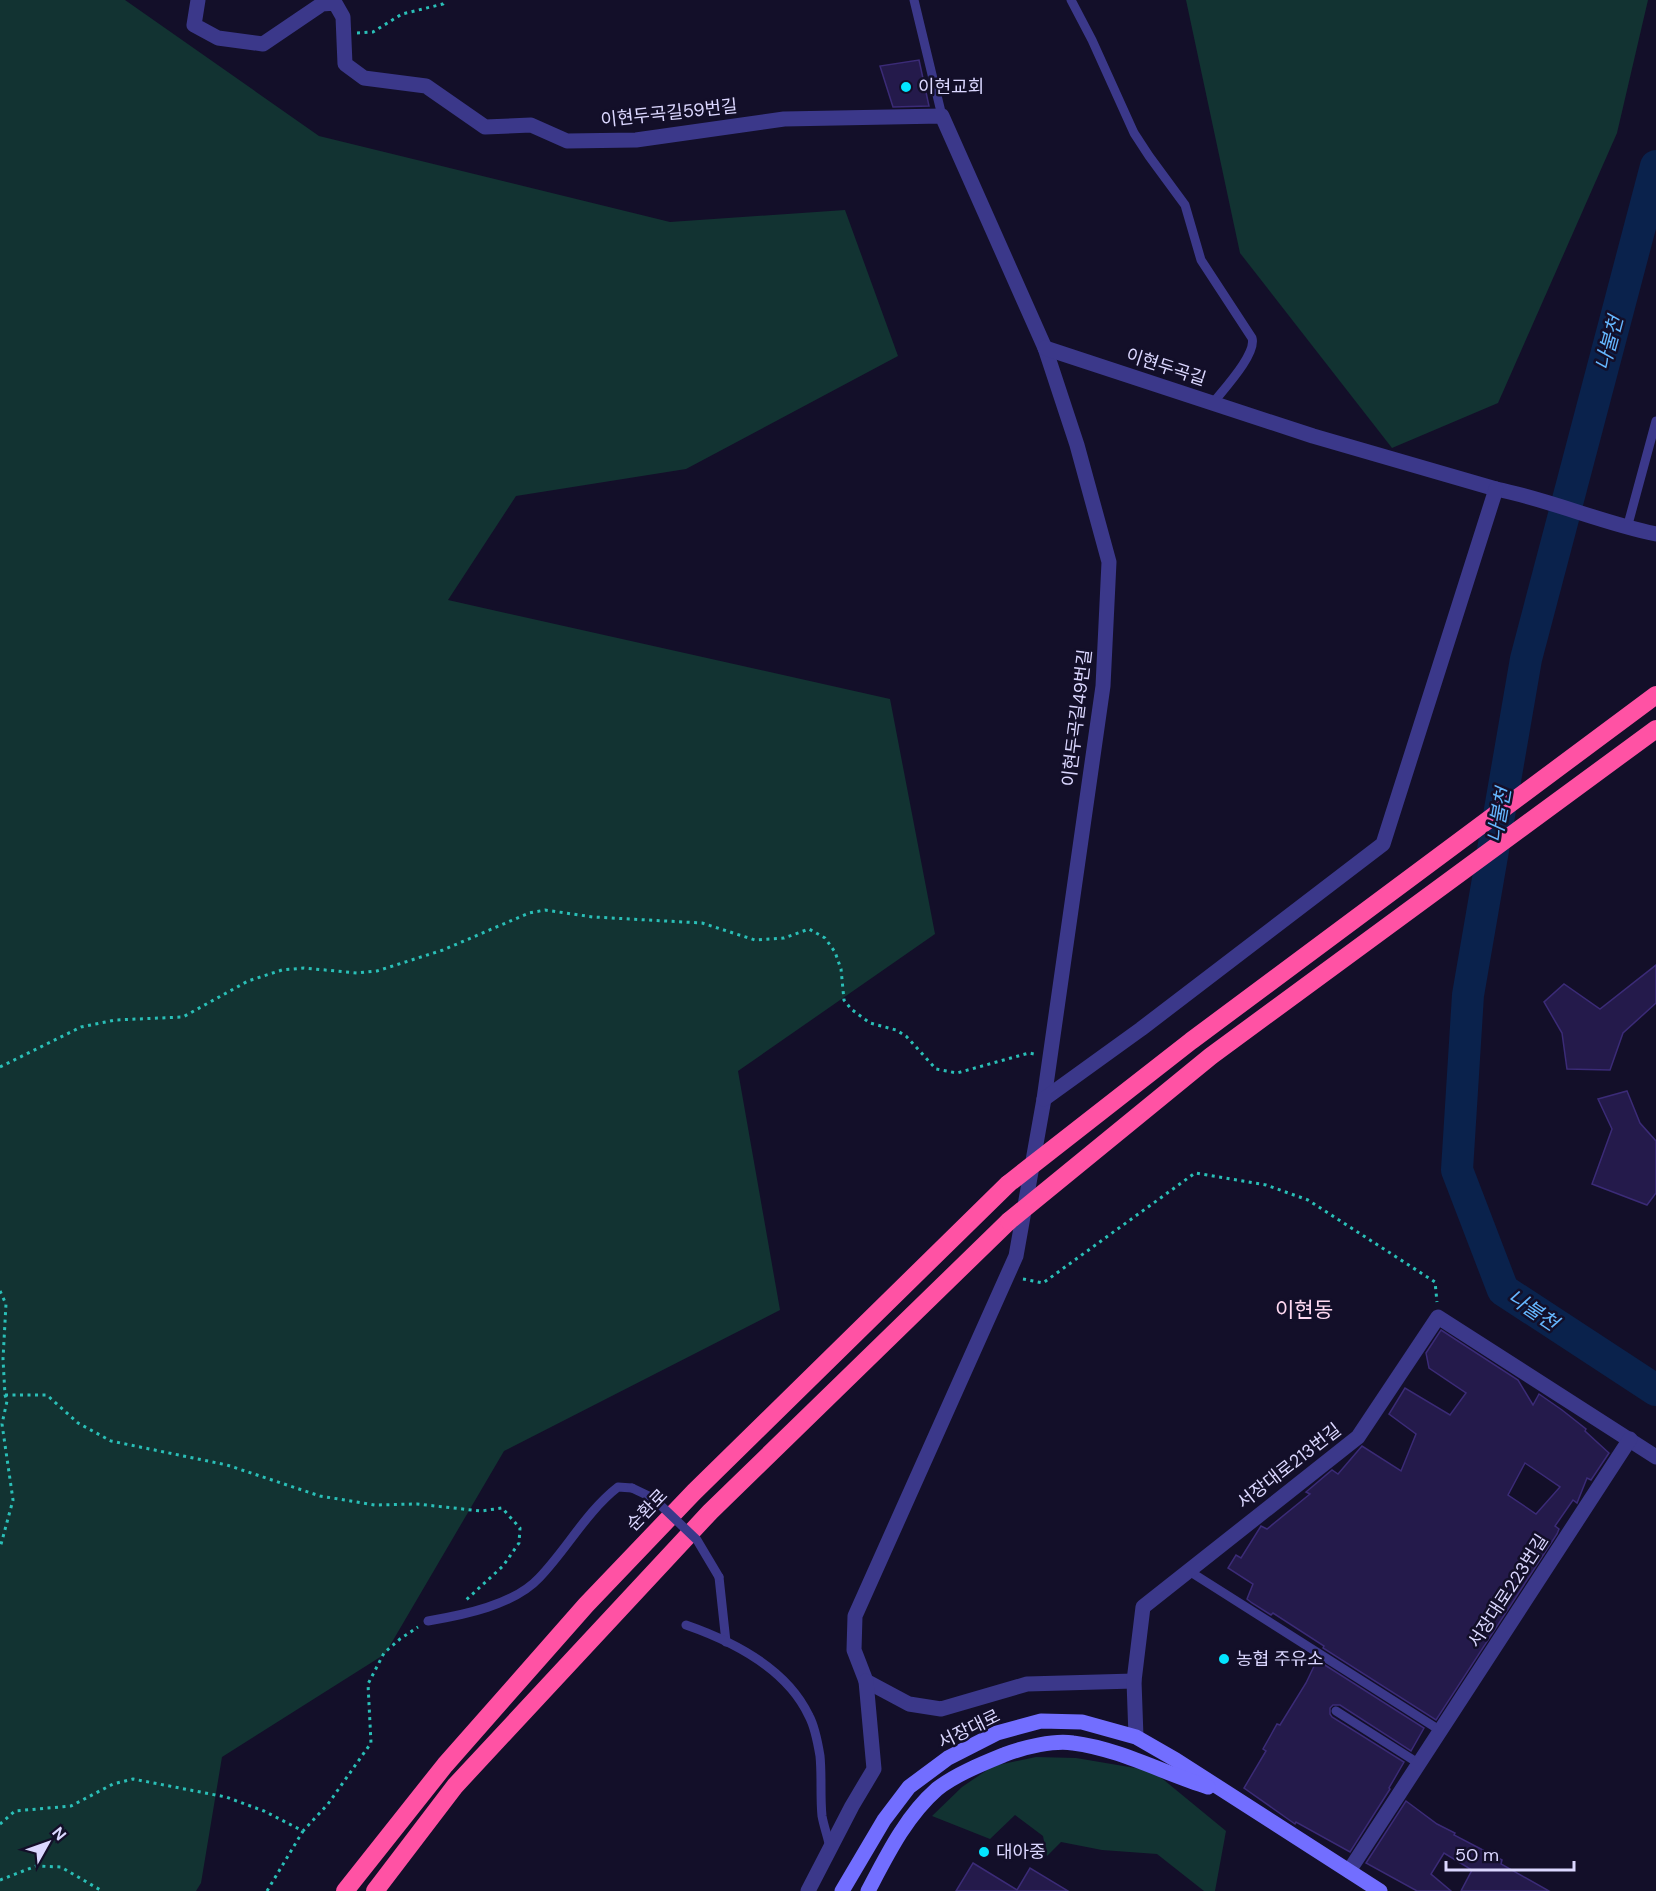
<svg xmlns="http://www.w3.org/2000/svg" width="1656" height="1891" font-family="'DM Sans','Noto Sans KR',sans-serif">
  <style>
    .green { fill: #123332 }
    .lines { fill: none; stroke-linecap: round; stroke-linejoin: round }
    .river { stroke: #0a224c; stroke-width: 32 }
    .building { fill: #241a4b; stroke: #3b2b77; stroke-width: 1.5; fill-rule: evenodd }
    .path { stroke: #2abfb7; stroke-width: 3; stroke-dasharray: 3 4.5; stroke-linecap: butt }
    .lane { stroke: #3b388a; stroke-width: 9 }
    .street { stroke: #3b388a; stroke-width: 15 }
    .secondary { stroke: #726eff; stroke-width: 15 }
    .highway { stroke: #ff52a4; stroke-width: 18 }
    .lane-bridge { stroke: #3b388a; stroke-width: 9 }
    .highway-bridge { stroke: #ff52a4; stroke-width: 18 }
    .poi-dot { fill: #03e5ff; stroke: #130f29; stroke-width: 2 }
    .labels { text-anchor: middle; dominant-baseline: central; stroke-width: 5; stroke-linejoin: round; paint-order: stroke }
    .poi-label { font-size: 18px; fill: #dbd7ff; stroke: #130f29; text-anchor: start }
    .street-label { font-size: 18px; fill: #dbd7ff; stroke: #130f29 }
    .water-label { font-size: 20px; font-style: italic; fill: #65b7ff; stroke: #130f29 }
    .quarter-label { font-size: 21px; fill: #ffd9f1; stroke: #130f29 }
  </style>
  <rect width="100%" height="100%" fill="#130f29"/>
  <g class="green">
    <polygon points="0,0 125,0 319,136 670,222 845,210 898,356 686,469 516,496 448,600 890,699 935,934 738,1071 780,1310 504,1451 385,1654 222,1757 201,1883 196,1891 0,1891"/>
    <polygon points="1186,0 1648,0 1617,133 1498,403 1392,448 1240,253"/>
    <polygon points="1036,1757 1076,1758 1153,1771 1226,1831 1215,1891 1204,1891 1157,1854 1102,1850 1061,1842 1047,1856 1043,1836 1015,1815 990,1839 932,1816 962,1787 993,1766"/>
  </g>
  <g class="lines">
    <polyline class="river" points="1656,166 1526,659 1468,995 1457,1170 1503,1290 1656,1390"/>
  </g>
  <g class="building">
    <polygon points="919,60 929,106 893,107 880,66"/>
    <polygon points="1656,965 1656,1003 1623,1033 1610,1070 1567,1069 1562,1033 1544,1002 1564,984 1600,1009"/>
    <polygon points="1627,1091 1640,1123 1656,1141 1656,1193 1647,1205 1592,1184 1612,1129 1598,1099"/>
    <path d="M 1441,1330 L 1518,1380 L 1533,1405 L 1539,1394 L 1562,1410 L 1586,1429 L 1585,1431 L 1609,1453 L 1591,1480 L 1587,1478 L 1577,1503 L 1573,1500 L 1555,1526 L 1559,1529 L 1557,1534 L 1436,1720 L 1323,1648 L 1324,1646 L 1273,1613 L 1271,1615 L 1252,1603 L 1247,1599 L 1253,1584 L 1228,1568 L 1236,1555 L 1241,1558 L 1261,1526 L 1267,1529 L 1310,1494 L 1306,1492 L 1332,1470 L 1338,1474 L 1362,1446 L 1401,1471 L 1416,1434 L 1389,1414 L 1405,1388 L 1450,1415 L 1466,1393 L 1429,1368 L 1426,1353 ZM 1525,1463 L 1560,1487 L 1536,1514 L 1508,1495 Z"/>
    <polygon points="1317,1660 1424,1728 1411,1751 1340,1705 1333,1705 1330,1708 1330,1714 1332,1717 1404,1762 1389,1788 1390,1789 1350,1852 1296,1822 1295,1824 1244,1788 1266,1751 1263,1749 1277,1724 1280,1725 1306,1683"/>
    <polygon points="1406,1801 1437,1824 1455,1833 1454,1835 1502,1860 1501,1864 1549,1891 1461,1891 1472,1870 1444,1853 1431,1874 1451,1891 1417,1891 1366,1863"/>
    <polygon points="973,1863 1017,1890 1030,1868 1068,1891 956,1891"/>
  </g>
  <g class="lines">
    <g class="path">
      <polyline points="357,33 373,32 402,14 443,4 446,0"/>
      <polyline points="0,1067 81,1027 115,1020 183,1017 248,981 282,970 304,968 357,973 377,971 443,950 529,913 545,910 593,917 702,923 755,940 784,938 809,929 825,938 835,952 841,969 844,1000 851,1009 870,1023 896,1030 906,1036 936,1069 957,1073 1029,1053 1034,1054"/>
      <polyline points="1023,1279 1043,1283 1195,1173 1266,1185 1308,1200 1435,1282 1437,1302"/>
      <polyline points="0,1291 6,1304 3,1359 5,1395 7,1401 2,1424 13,1500 0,1548"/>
      <polyline points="5,1395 47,1395 78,1423 111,1441 227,1465 320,1496 375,1505 417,1504 481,1511 502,1508 520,1528 519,1543 503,1566 466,1600"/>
      <polyline points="0,1824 15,1811 71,1806 113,1784 133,1779 226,1797 264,1811 303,1831 328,1804 371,1743 368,1684 384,1653 400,1639 418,1627"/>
      <polyline points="0,1880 36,1866 61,1867 102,1891"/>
      <polyline points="267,1891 303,1831"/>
    </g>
    <g class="lane">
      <polyline points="914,0 942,116"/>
      <path d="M 1071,0 L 1092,40 L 1134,133 L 1149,156 L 1185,205 L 1201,260 L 1252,338 C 1257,354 1223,390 1213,403"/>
      <polyline points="1627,528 1656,421"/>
      <polyline points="1189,1571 1441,1731"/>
      <polyline points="719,1577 726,1642"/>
      <path d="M 428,1621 C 463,1615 514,1605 539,1578 C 567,1549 586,1512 618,1487 L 632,1488"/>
      <path d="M 686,1625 C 732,1641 787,1669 809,1716 C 815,1727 818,1744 820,1756 C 822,1776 820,1796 822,1816 C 824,1827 828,1837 830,1848"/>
      <polyline points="1336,1711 1418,1763"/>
    </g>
    <g class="street">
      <polyline points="198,0 194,25 218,38 263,44 322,4 335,3 343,17 345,64 364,78 426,86 485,127 531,125 567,141 636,140 784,119 942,116 1045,348 1077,445 1109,562 1103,686 1044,1099 1016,1256 855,1616 854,1650 866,1681 909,1704 941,1709 1027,1684 1134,1681"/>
      <path d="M 1045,348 L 1313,436 L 1496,489 C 1551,500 1602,523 1656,534"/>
      <polyline points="1044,1099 1141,1029 1383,844 1496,489"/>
      <polyline points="1136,1737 1134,1681 1143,1607 1358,1437 1438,1317 1656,1457"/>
      <polyline points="1349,1871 1630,1439"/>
      <polyline points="808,1891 852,1806 874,1769 866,1681"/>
    </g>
    <g class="secondary">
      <polyline points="842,1891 884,1820 909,1787 948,1758 997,1733 1041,1721 1082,1722 1136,1737 1176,1760 1380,1891"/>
      <path d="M 868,1891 C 887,1855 906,1816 937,1789 C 956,1774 984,1763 1006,1754 C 1025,1747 1054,1740 1073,1743 C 1120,1749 1163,1773 1208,1787"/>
    </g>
    <g class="highway">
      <polyline points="345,1891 445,1765 586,1605 694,1492 1008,1184"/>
      <polyline points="375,1891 455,1786 710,1512 1009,1221"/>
    </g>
    <polyline class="lane-bridge" points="632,1488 653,1498 697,1540 719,1577"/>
    <g class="highway-bridge">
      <polyline points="1008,1184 1191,1041 1656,695"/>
      <polyline points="1009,1221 1211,1056 1656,729"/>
    </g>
  </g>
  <g class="poi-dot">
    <circle cx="906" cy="87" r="6"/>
    <circle cx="1224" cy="1659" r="6"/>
    <circle cx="984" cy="1852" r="6"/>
  </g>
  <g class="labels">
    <g class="poi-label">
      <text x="918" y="87">이현교회</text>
      <text x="1236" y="1659">농협 주유소</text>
      <text x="996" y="1852">대아중</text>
    </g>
    <g class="street-label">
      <text transform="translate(669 113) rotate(-6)">이현두곡길59번길</text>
      <text transform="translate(1166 367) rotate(18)">이현두곡길</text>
      <text transform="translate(1077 718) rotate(-83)">이현두곡길49번길</text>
      <text transform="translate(1289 1466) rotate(-38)">서장대로213번길</text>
      <text transform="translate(647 1510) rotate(-46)">순환로</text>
      <text transform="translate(1508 1591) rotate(-57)">서장대로223번길</text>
      <text transform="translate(969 1729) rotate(-26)">서장대로</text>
    </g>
    <g class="water-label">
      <text transform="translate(1609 343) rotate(-75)">나불천</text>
      <text transform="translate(1499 815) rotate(-80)">나불천</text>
      <text transform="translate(1533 1310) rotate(34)">나불천</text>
    </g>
    <g class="quarter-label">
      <text x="1304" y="1310">이현동</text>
    </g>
  </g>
  <g transform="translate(48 1843) rotate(50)" stroke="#130f29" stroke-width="4.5" paint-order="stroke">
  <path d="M0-4.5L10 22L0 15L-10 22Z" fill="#dbd7ff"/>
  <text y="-9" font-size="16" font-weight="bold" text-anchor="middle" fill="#dbd7ff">N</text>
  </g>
  <path d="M1446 1861v9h128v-9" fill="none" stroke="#dbd7ff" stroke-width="3"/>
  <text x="1455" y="1861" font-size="18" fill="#dbd7ff" stroke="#130f29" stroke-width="4.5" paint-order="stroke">50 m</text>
</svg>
